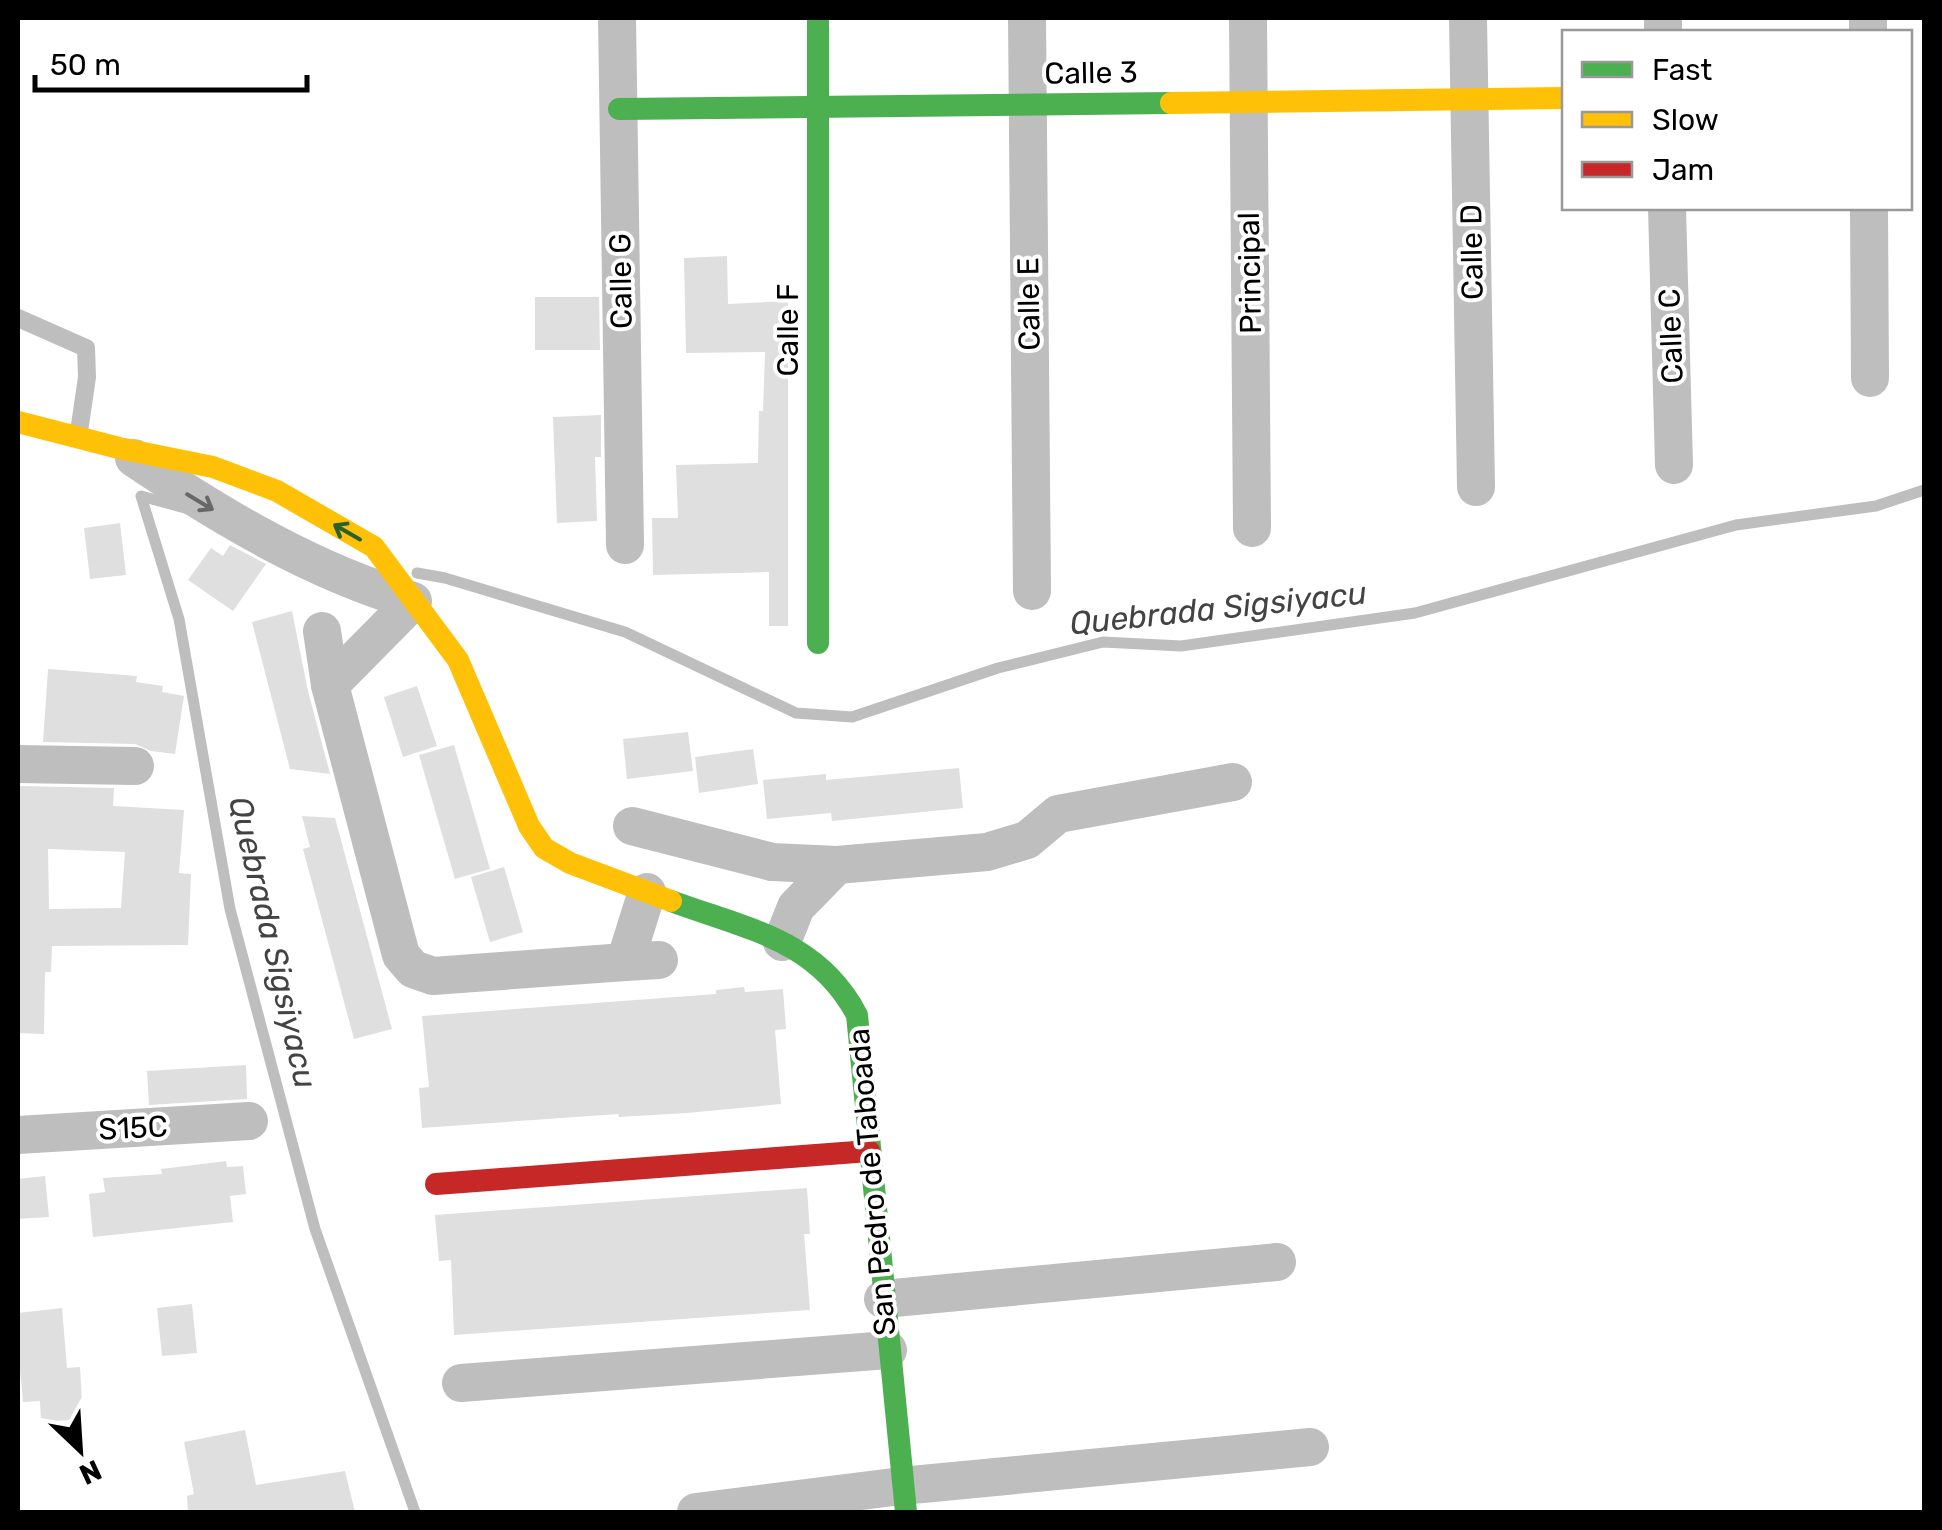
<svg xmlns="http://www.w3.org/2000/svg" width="1942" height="1530" font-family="Rubik,sans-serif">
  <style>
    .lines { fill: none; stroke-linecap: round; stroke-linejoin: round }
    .stream { stroke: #bebebe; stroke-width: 11 }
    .building { fill: #dfdfdf; fill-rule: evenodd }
    .lane { stroke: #bebebe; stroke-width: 18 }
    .street { stroke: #bebebe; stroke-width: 38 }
    .fast { stroke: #4caf50; stroke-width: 22 }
    .slow { stroke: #ffc107; stroke-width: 22 }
    .jam { stroke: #c62828; stroke-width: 22 }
    .oneway { stroke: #686868 }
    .oneway2 { stroke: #2a602c }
    .labels { text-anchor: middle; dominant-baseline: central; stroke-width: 8; stroke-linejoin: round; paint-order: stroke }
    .street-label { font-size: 30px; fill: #000; stroke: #fff }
    .water-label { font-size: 32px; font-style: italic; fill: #434343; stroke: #fff }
  </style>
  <rect width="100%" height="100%" fill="#fff"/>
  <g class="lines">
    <g class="stream">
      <polyline points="185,508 141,496 179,619 230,909 315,1229 415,1512"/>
      <polyline points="417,573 445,578 625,632 796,713 852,717 998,668 1103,642 1181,646 1415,613 1736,525 1876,506 1924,490"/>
    </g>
  </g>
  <g class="building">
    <polygon points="727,256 728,304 788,301 788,626 769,626 769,572 653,575 652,518 678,518 676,465 758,463 759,411 763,411 765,352 686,353 684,258"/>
    <polygon points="535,297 599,297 600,350 535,350"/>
    <polygon points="601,415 601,457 595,457 597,521 557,523 553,417"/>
    <polygon points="120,523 126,575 90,579 84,528"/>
    <polygon points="230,545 266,564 233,611 188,580 211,548 223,556"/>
    <polygon points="292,611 308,691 330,774 290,769 252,622"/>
    <polygon points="48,669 137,676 136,682 163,686 162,692 184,696 175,754 151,751 135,744 43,742"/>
    <polygon points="417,686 437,746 403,757 384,697"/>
    <polygon points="688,732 693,771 627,779 623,739"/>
    <polygon points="454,745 490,869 455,879 419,755"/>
    <polygon points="753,749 758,784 699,793 695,757"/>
    <polygon points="959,768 963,808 832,821 831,813 767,819 763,780 826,774 826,780"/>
    <path d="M 18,786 L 114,788 L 113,806 L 184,810 L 179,873 L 191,874 L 188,945 L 52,946 L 51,972 L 45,972 L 44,1034 L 18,1033 ZM 48,849 L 125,852 L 121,908 L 49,909 Z"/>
    <polygon points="302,816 335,818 392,1029 354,1039 303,849 310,847"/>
    <polygon points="504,867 523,932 490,942 471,877"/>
    <polygon points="744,987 745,992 783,989 786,1029 775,1030 781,1104 687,1113 619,1117 618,1114 422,1128 419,1088 429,1087 422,1016 716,994 716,990"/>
    <polygon points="246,1065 247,1099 149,1105 147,1071"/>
    <polygon points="226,1161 227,1167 243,1166 246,1194 230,1196 233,1222 93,1237 89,1194 105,1192 103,1178 162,1174 161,1169"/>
    <polygon points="45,1176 49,1217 18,1219 18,1179"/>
    <polygon points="807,1188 810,1234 804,1234 810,1310 454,1335 451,1260 439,1261 435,1215"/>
    <polygon points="192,1304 197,1353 162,1356 157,1308"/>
    <polygon points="62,1308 67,1368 80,1367 83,1419 41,1422 40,1401 23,1402 20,1370 18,1370 18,1313"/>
    <polygon points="245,1430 256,1485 345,1471 355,1512 188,1512 187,1496 194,1494 184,1442"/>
  </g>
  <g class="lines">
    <polyline class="lane" points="18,318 86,348 87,377 79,432"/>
    <g class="street">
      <polyline points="617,18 625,545"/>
      <polyline points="1027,18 1032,591"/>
      <polyline points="1248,18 1252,528"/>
      <polyline points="1468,18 1476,487"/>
      <polyline points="1663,18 1663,32"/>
      <polyline points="1868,18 1868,32"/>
      <polyline points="1667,208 1674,465"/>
      <polyline points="1869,208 1870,378"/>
      <path d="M 134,458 C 220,516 313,572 413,601 L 330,685"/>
      <polyline points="322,631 330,685 401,955 413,969 433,976 625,962"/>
      <polyline points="18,764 135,766"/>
      <polyline points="632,826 772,862 837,865 987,852 1027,840 1058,814 1233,782"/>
      <polyline points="647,892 625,962 659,960"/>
      <polyline points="782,942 796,907 837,865"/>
      <polyline points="18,1135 249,1121"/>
      <polyline points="883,1299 1277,1262"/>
      <polyline points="461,1383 888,1350"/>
      <polyline points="696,1512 901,1486 1310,1447"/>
    </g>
    <g class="fast">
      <polyline points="818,18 818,643"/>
      <polyline points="619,109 1171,103"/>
      <path d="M 671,901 C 746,929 817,939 857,1015 L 906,1512"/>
    </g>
    <g class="slow">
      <polyline points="1171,103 1564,98"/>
      <polyline points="18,422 119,448 213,467 277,491 374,547 458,660 529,826 544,848 570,863 671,901"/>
    </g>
    <polyline class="jam" points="436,1184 869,1151"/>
  </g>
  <defs><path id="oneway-shaft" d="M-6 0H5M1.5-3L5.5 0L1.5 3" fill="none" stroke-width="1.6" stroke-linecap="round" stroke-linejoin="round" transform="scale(2.5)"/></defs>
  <use class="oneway" href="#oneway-shaft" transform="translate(200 502) rotate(31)"/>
  <use class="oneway2" href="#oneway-shaft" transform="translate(347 532) rotate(-150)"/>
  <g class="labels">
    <g class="street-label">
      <text transform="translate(1091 73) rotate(-1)">Calle 3</text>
      <text transform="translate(1472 252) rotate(-91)">Calle D</text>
      <text transform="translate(1250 273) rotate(-91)">Principal</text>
      <text transform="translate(621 281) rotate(-91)">Calle G</text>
      <text transform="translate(1029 304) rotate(-91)">Calle E</text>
      <text transform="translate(788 330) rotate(-90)">Calle F</text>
      <text transform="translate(1671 336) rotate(-92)">Calle C</text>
      <text transform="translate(133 1128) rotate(-3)">S15C</text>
      <text transform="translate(872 1182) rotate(-95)">San Pedro de Taboada</text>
    </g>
    <g class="water-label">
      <text transform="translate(1218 608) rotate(-6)">Quebrada Sigsiyacu</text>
      <text transform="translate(273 942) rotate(77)">Quebrada Sigsiyacu</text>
    </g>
  </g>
  <rect width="1942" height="1530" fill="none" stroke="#000000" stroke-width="40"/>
  <rect x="1562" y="30" width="350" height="180" fill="#ffffff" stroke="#999999" stroke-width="2.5"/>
  <rect x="1582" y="62" width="50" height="15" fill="#4caf50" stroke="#999999" stroke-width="2.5"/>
  <text x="1652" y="80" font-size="30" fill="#000000">Fast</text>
  <rect x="1582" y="112" width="50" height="15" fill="#ffc107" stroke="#999999" stroke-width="2.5"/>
  <text x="1652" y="130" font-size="30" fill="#000000">Slow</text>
  <rect x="1582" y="162" width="50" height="15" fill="#c62828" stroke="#999999" stroke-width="2.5"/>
  <text x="1652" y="180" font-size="30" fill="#000000">Jam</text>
  <g transform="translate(80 1450) rotate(155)" stroke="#ffffff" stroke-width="8" paint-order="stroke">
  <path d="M0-8L18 38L0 25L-18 38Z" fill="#000000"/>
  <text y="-15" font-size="28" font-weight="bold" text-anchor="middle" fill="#000000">N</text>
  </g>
  <path d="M35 75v15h272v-15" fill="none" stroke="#000000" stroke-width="5"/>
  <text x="50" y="75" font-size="30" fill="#000000" stroke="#ffffff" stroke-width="8" paint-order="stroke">50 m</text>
</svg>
